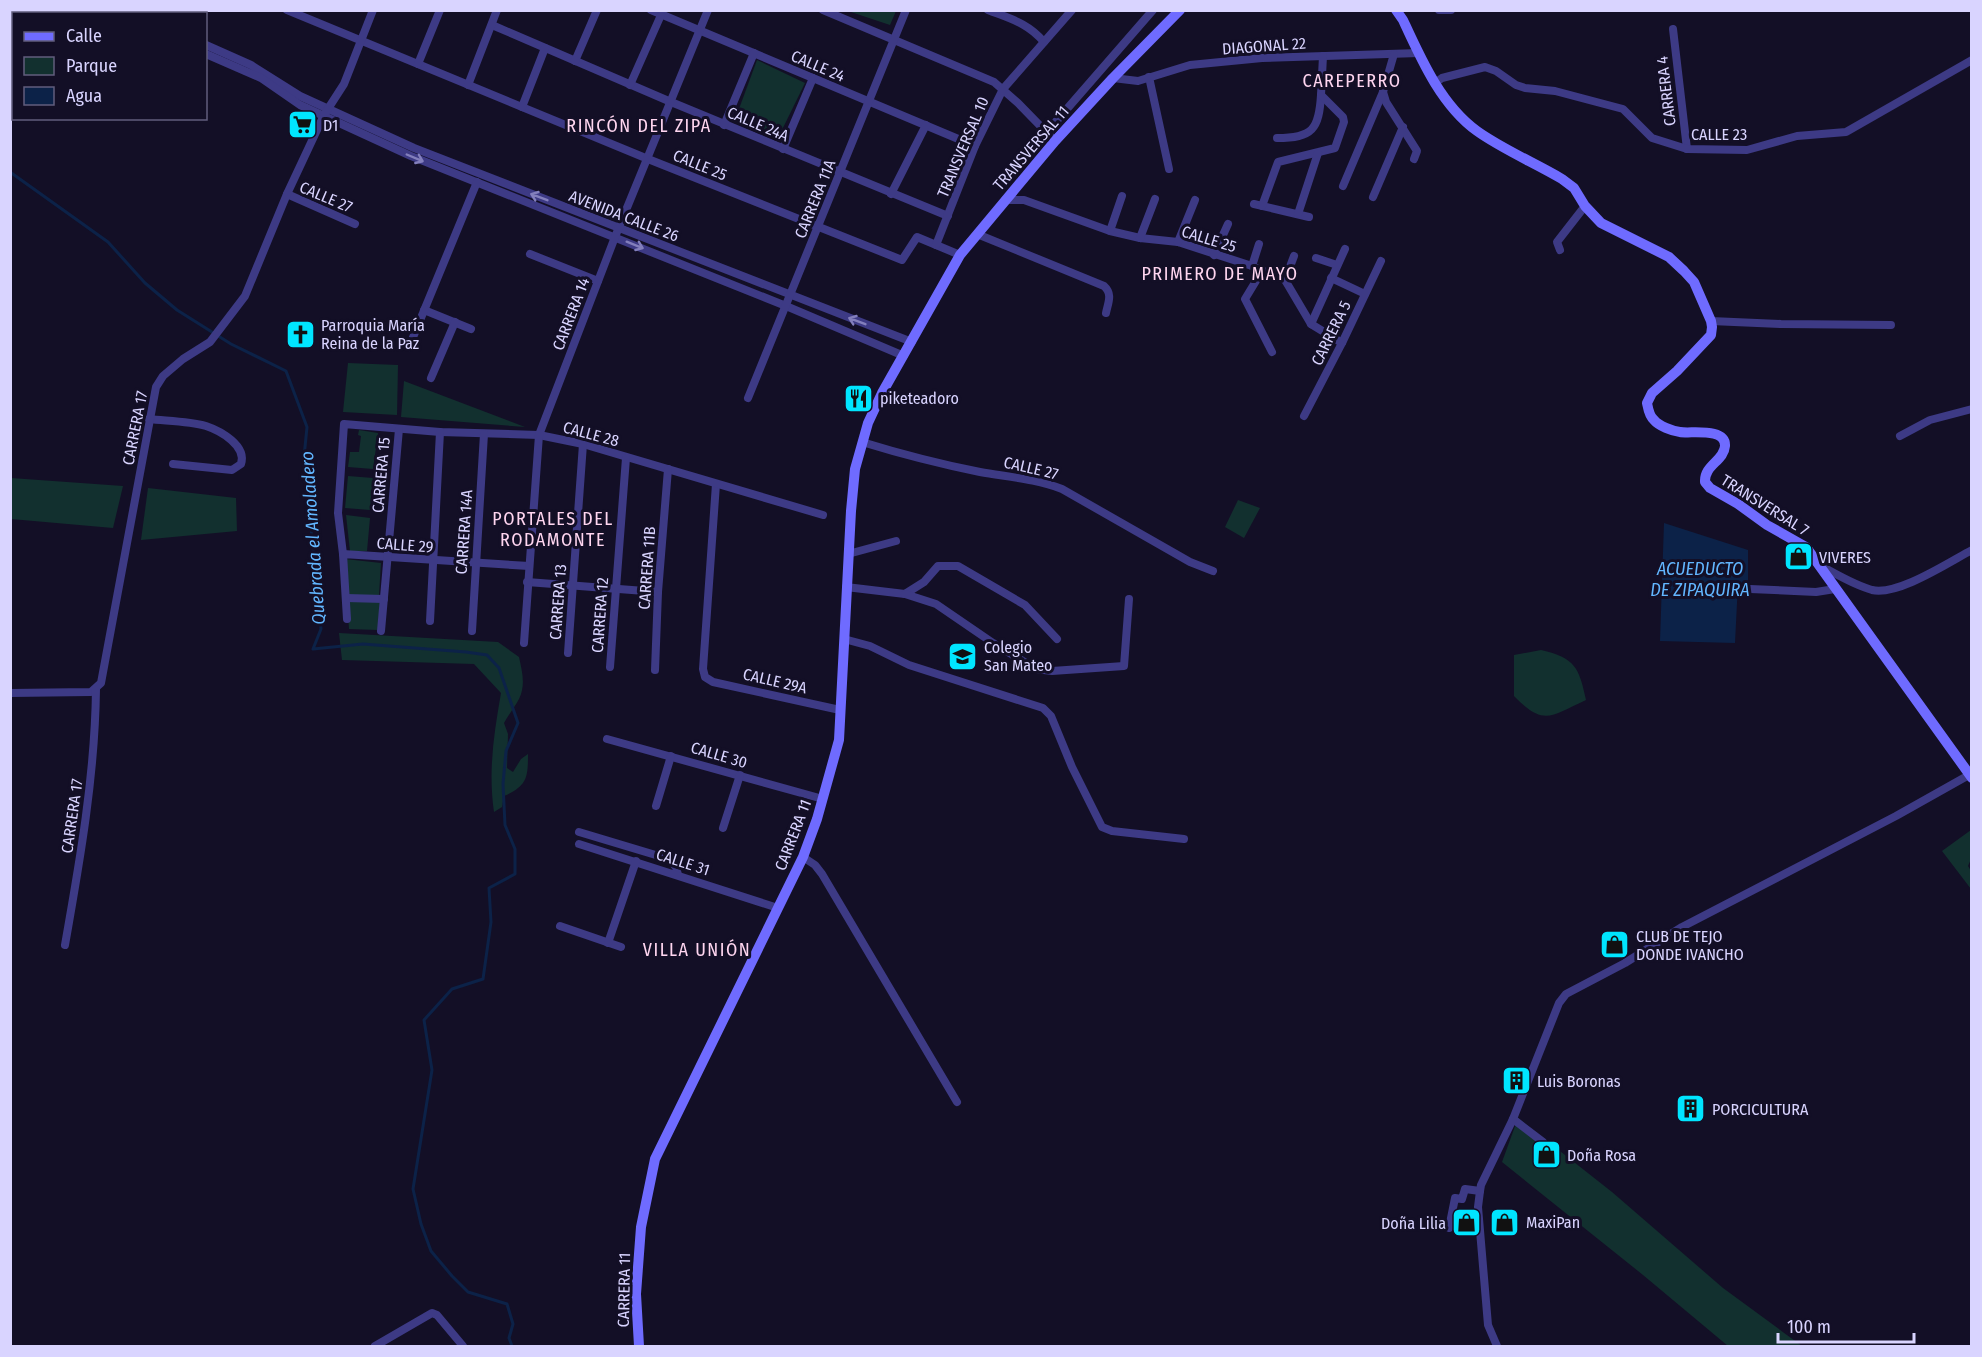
<svg xmlns="http://www.w3.org/2000/svg" width="1982" height="1357" font-family="'Fira Sans Condensed',sans-serif">
  <style>
    .green { fill: #12302f }
    .water { fill: #0c2248 }
    .lines { fill: none; stroke-linecap: round; stroke-linejoin: round }
    .stream { stroke: #0c2248; stroke-width: 3 }
    .street { stroke: #3d3a85; stroke-width: 8 }
    .secondary { stroke: #6f6bff; stroke-width: 10 }
    .oneway { stroke: #837fbc }
    .labels { text-anchor: middle; dominant-baseline: central; stroke-width: 6; stroke-linejoin: round; paint-order: stroke }
    .street-label { font-size: 16px; fill: #d9d4ff; stroke: #130f26 }
    .poi-label { font-size: 16px; fill: #d9d4ff; stroke: #130f26; text-anchor: start }
    .neighbourhood-label { font-size: 18px; letter-spacing: 1.5px; fill: #ffd6f0; stroke: #130f26 }
    .water-label { font-size: 18px; font-style: italic; fill: #62b6ff; stroke: #130f26 }
  </style>
  <rect width="100%" height="100%" fill="#130f26"/>
  <g class="green">
    <polygon points="848,11 896,10 896,11 890,25"/>
    <polygon points="757,60 805,83 779,136 736,117"/>
    <polygon points="348,363 398,365 397,415 343,412"/>
    <polygon points="404,381 525,427 401,417"/>
    <polygon points="359,430 378,433 373,469 348,467 350,452 359,452 361,436 358,435"/>
    <polygon points="348,476 373,478 370,510 345,508"/>
    <polygon points="11,478 123,486 113,528 11,519"/>
    <polygon points="148,488 236,498 237,531 141,540"/>
    <polygon points="1238,500 1260,508 1244,538 1225,527"/>
    <polygon points="346,515 370,518 367,551 350,551"/>
    <polygon points="345,559 381,563 379,595 347,595"/>
    <polygon points="347,600 380,601 378,630 349,629"/>
    <path d="M 339,633 L 498,642 L 519,657 C 522,671 526,685 519,699 C 515,707 508,715 504,723 L 508,734 L 507,768 L 513,772 L 521,759 L 528,754 C 528,778 527,786 504,796 L 502,807 L 494,812 C 488,771 494,733 501,693 L 474,664 L 342,660 Z"/>
    <path d="M 1541,650 C 1575,658 1579,667 1586,700 C 1551,716 1544,727 1514,696 L 1514,655 Z"/>
    <polygon points="1971,830 1971,859 1968,866 1971,871 1971,889 1942,851"/>
    <polygon points="1518,1118 1612,1192 1723,1288 1802,1346 1728,1346 1643,1275 1502,1162"/>
  </g>
  <polygon class="water" points="1664,523 1748,550 1748,585 1738,583 1735,643 1660,641"/>
  <g class="lines">
    <polyline class="stream" points="10,172 108,242 145,283 177,310 231,344 286,371 307,427 304,457 321,629 313,649 363,644 466,652 487,655 499,668 518,723 506,751 503,784 505,825 515,849 515,874 489,888 491,922 483,979 452,989 424,1020 432,1070 413,1189 421,1224 431,1251 452,1276 468,1292 507,1304 513,1324 509,1338 512,1346"/>
    <g class="street">
      <polyline points="105,10 112,14"/>
      <polyline points="126,10 133,14"/>
      <polyline points="287,10 648,159 897,258 902,260 917,237 960,255"/>
      <polyline points="651,10 975,146"/>
      <polyline points="823,10 994,82 1018,103 1055,141"/>
      <path d="M 988,10 C 1011,19 1028,23 1044,42"/>
      <polyline points="1439,10 1451,10"/>
      <polyline points="163,14 164,10"/>
      <polyline points="492,25 671,102 948,216"/>
      <polyline points="1673,29 1687,149"/>
      <polyline points="206,45 251,65 300,96 414,148 912,342"/>
      <polyline points="206,54 261,78 300,105 411,156 786,306 904,356"/>
      <polyline points="575,61 597,10"/>
      <polyline points="418,64 440,10"/>
      <polyline points="1149,77 1169,169"/>
      <polyline points="1113,78 1138,81 1190,65 1262,58 1419,53"/>
      <polyline points="1435,83 1442,78 1485,67 1496,71 1516,85 1525,88 1555,91 1623,109 1652,138 1687,149 1747,150 1797,136 1846,132 1972,60"/>
      <polyline points="468,85 497,10"/>
      <polyline points="630,85 661,15"/>
      <polyline points="1383,92 1386,102 1417,151 1414,159"/>
      <polyline points="522,107 545,48"/>
      <polyline points="724,125 754,53"/>
      <polyline points="1046,133 1153,10"/>
      <path d="M 1277,138 C 1313,138 1319,129 1321,95"/>
      <polyline points="783,149 813,78"/>
      <polyline points="1343,186 1383,92 1394,54"/>
      <polyline points="287,194 355,224"/>
      <polyline points="891,194 926,125"/>
      <polyline points="1373,197 1403,127"/>
      <polyline points="1005,200 1024,200 1110,231 1140,238 1178,242 1252,266 1285,280 1311,324 1342,343"/>
      <polyline points="1254,204 1309,217"/>
      <polyline points="1262,206 1278,162 1335,148 1344,122 1343,117 1321,95 1323,56"/>
      <polyline points="1298,214 1318,153"/>
      <polyline points="1110,231 1122,196"/>
      <path d="M 977,234 L 1104,286 C 1113,294 1108,303 1106,313"/>
      <polyline points="1140,238 1155,199"/>
      <polyline points="1178,242 1195,200"/>
      <polyline points="936,245 975,146 1003,89 1072,10"/>
      <polyline points="1560,250 1557,242 1585,206"/>
      <polyline points="530,254 598,281"/>
      <polyline points="1214,255 1228,224"/>
      <polyline points="1316,258 1337,265"/>
      <polyline points="1252,266 1259,244"/>
      <polyline points="1262,271 1245,299 1272,352"/>
      <polyline points="1331,278 1365,294"/>
      <polyline points="1285,280 1294,256"/>
      <polyline points="424,310 471,329"/>
      <polyline points="1711,321 1781,324 1891,325"/>
      <polyline points="1311,324 1345,249"/>
      <polyline points="409,347 477,182"/>
      <polyline points="431,378 455,322"/>
      <polyline points="748,398 906,10"/>
      <polyline points="1304,416 1342,343 1381,261"/>
      <path d="M 149,419 C 167,421 189,421 206,426 C 221,431 247,446 241,464 L 232,470 L 173,464"/>
      <polyline points="1900,436 1930,420 1972,409"/>
      <path d="M 862,442 C 901,454 940,464 980,472 C 1008,477 1036,479 1062,489 L 1190,562 L 1213,571"/>
      <polyline points="716,484 703,669 705,677 713,682 840,710"/>
      <polyline points="343,554 338,513 344,424 440,432 539,435 583,444 823,515"/>
      <polyline points="848,554 896,541"/>
      <path d="M 1821,566 C 1838,575 1854,585 1872,590 C 1898,596 1949,562 1972,550"/>
      <polyline points="527,582 658,592"/>
      <polyline points="846,587 905,594 924,582 938,566 958,566 1025,605 1057,639"/>
      <polyline points="1750,589 1816,592 1835,589"/>
      <polyline points="905,594 936,604 993,643 1036,669 1052,671 1124,666 1129,599"/>
      <polyline points="346,598 384,599"/>
      <polyline points="347,619 343,554 529,566"/>
      <polyline points="430,621 440,432"/>
      <polyline points="381,631 399,429"/>
      <polyline points="472,631 484,434"/>
      <polyline points="844,639 870,646 909,665 1043,708 1051,716 1072,767 1102,827 1112,831 1184,839"/>
      <polyline points="524,643 539,435 615,237 708,10"/>
      <polyline points="568,653 583,444"/>
      <polyline points="610,667 626,458"/>
      <polyline points="655,670 658,592 668,469"/>
      <polyline points="10,693 91,692 101,683 156,387 163,376 183,359 210,342 245,296 287,194 324,115 344,84 373,10"/>
      <polyline points="607,739 823,799"/>
      <polyline points="656,806 671,756"/>
      <polyline points="723,828 740,775"/>
      <polyline points="579,832 669,859 676,867 678,875"/>
      <polyline points="579,844 778,908"/>
      <polyline points="803,857 815,865 822,874 957,1102"/>
      <polyline points="560,926 621,947"/>
      <polyline points="608,943 636,861"/>
      <path d="M 65,945 C 80,860 95,775 96,689"/>
      <polyline points="1513,1119 1543,1142"/>
      <polyline points="1449,1228 1455,1198 1462,1199 1465,1189 1480,1191"/>
      <polyline points="375,1346 432,1313 437,1315 463,1346"/>
      <polyline points="1497,1346 1488,1325 1478,1207 1480,1191 1481,1185 1513,1119 1559,1003 1566,994 1625,963 1682,927 1896,816 1969,775"/>
    </g>
    <g class="secondary">
      <path d="M 1396,10 L 1403,20 C 1421,59 1441,105 1477,131 C 1502,149 1535,163 1562,179 L 1574,188 L 1585,206 L 1601,223 L 1669,257 L 1684,271 L 1694,282 L 1711,321 L 1712,327 L 1711,335 L 1677,371 L 1652,393 L 1647,403 C 1648,408 1649,416 1654,420 C 1659,426 1672,431 1680,432 C 1690,434 1726,427 1725,446 C 1724,461 1704,465 1705,482 L 1710,488 L 1738,504 L 1767,525 L 1806,547 L 1972,778"/>
      <polyline points="639,1346 636,1294 641,1227 655,1159 803,857 817,819 839,740 851,511 855,469 868,423 882,393 960,255 1055,141 1113,78 1180,10"/>
    </g>
  </g>
  <defs><path id="oneway-shaft" d="M-6 0H5M1.5-3L5.5 0L1.5 3" fill="none" stroke-width="1.6" stroke-linecap="round" stroke-linejoin="round" transform="scale(1.5)"/></defs>
  <g class="oneway">
    <use href="#oneway-shaft" transform="translate(415 158) rotate(23)"/>
    <use href="#oneway-shaft" transform="translate(539 197) rotate(-159)"/>
    <use href="#oneway-shaft" transform="translate(635 245) rotate(22)"/>
    <use href="#oneway-shaft" transform="translate(857 321) rotate(-159)"/>
  </g>
  <defs>
    <symbol id="supermarket-square" viewBox="-11 -11 22 22"><rect x="-9" y="-9" width="18" height="18" rx="4" fill="#00e5ff" stroke="#130f26"/><path d="M-6-5.5h2.5l.6 2H6L4.5 2H-2.5L-4.4-4H-6ZM-1.5 3.2a1.3 1.3 0 1 0 .1 0ZM3 3.2a1.3 1.3 0 1 0 .1 0Z" fill="#111"/></symbol>
    <symbol id="church-square" viewBox="-11 -11 22 22"><rect x="-9" y="-9" width="18" height="18" rx="4" fill="#00e5ff" stroke="#130f26"/><path d="M-1.2-6h2.4v3.5h3.3v2.4h-3.3V6h-2.4V-.1h-3.3v-2.4h3.3Z" fill="#111"/></symbol>
    <symbol id="restaurant-square" viewBox="-11 -11 22 22"><rect x="-9" y="-9" width="18" height="18" rx="4" fill="#00e5ff" stroke="#130f26"/><path d="M-5-6h1v4h1v-4h1v4h1v-4h1v5L-1.5 .5V6h-2V.5L-5-1ZM5-6V6H3V1.5H1.5Q1.5-4 5-6Z" fill="#111"/></symbol>
    <symbol id="shop-square" viewBox="-11 -11 22 22"><rect x="-9" y="-9" width="18" height="18" rx="4" fill="#00e5ff" stroke="#130f26"/><path d="M-5-2.5h2.3a2.7 3.5 0 0 1 5.4 0H5L5.5 6h-11ZM-1.5-2.5h3a1.5 2.3 0 0 0-3 0Z" fill="#111"/></symbol>
    <symbol id="school-square" viewBox="-11 -11 22 22"><rect x="-9" y="-9" width="18" height="18" rx="4" fill="#00e5ff" stroke="#130f26"/><path d="M0-5L7-2L0 1L-7-2ZM-4 1L0 2.5L4 1V4Q0 6-4 4Z" fill="#111"/></symbol>
    <symbol id="building-square" viewBox="-11 -11 22 22"><rect x="-9" y="-9" width="18" height="18" rx="4" fill="#00e5ff" stroke="#130f26"/><path d="M-4-6H4V6H1V3H-1V6H-4ZM-2.5-4.3h1.7v1.8h-1.7ZM.8-4.3h1.7v1.8H.8ZM-2.5-1h1.7V.8h-1.7ZM.8-1h1.7V.8H.8Z" fill="#111"/></symbol>
  </defs>
  <g fill-rule="evenodd">
    <use href="#supermarket-square" x="286" y="108" width="33" height="33"/>
    <use href="#church-square" x="284" y="318" width="33" height="33"/>
    <use href="#restaurant-square" x="842" y="382" width="33" height="33"/>
    <use href="#shop-square" x="1782" y="540" width="33" height="33"/>
    <use href="#school-square" x="946" y="640" width="33" height="33"/>
    <use href="#shop-square" x="1598" y="928" width="33" height="33"/>
    <use href="#building-square" x="1500" y="1064" width="33" height="33"/>
    <use href="#building-square" x="1674" y="1092" width="33" height="33"/>
    <use href="#shop-square" x="1530" y="1138" width="33" height="33"/>
    <use href="#shop-square" x="1488" y="1206" width="33" height="33"/>
    <use href="#shop-square" x="1450" y="1206" width="33" height="33"/>
  </g>
  <g class="labels">
    <g class="street-label">
      <text transform="translate(1264 46) rotate(-4)">DIAGONAL 22</text>
      <text transform="translate(818 66) rotate(23)">CALLE 24</text>
      <text transform="translate(1666 91) rotate(-97)">CARRERA 4</text>
      <text transform="translate(758 124) rotate(23)">CALLE 24A</text>
      <text x="1719" y="134">CALLE 23</text>
      <text transform="translate(963 147) rotate(-67)">TRANSVERSAL 10</text>
      <text transform="translate(1031 148) rotate(-49)">TRANSVERSAL 11</text>
      <text transform="translate(700 165) rotate(22)">CALLE 25</text>
      <text transform="translate(326 197) rotate(23)">CALLE 27</text>
      <text transform="translate(815 199) rotate(-68)">CARRERA 11A</text>
      <text transform="translate(624 216) rotate(21)">AVENIDA CALLE 26</text>
      <text transform="translate(1209 239) rotate(17)">CALLE 25</text>
      <text transform="translate(571 314) rotate(-69)">CARRERA 14</text>
      <text transform="translate(1331 333) rotate(-64)">CARRERA 5</text>
      <text transform="translate(135 428) rotate(-79)">CARRERA 17</text>
      <text transform="translate(591 434) rotate(15)">CALLE 28</text>
      <text transform="translate(1031 468) rotate(13)">CALLE 27</text>
      <text transform="translate(381 475) rotate(-85)">CARRERA 15</text>
      <text transform="translate(1765 505) rotate(32)">TRANSVERSAL 7</text>
      <text transform="translate(464 532) rotate(-86)">CARRERA 14A</text>
      <text transform="translate(405 545) rotate(4)">CALLE 29</text>
      <text transform="translate(647 568) rotate(-86)">CARRERA 11B</text>
      <text transform="translate(558 602) rotate(-86)">CARRERA 13</text>
      <text transform="translate(600 615) rotate(-86)">CARRERA 12</text>
      <text transform="translate(775 681) rotate(13)">CALLE 29A</text>
      <text transform="translate(719 755) rotate(16)">CALLE 30</text>
      <text transform="translate(72 816) rotate(-82)">CARRERA 17</text>
      <text transform="translate(793 835) rotate(-69)">CARRERA 11</text>
      <text transform="translate(683 862) rotate(18)">CALLE 31</text>
      <text transform="translate(624 1290) rotate(-89)">CARRERA 11</text>
    </g>
    <g class="poi-label">
      <text x="323" y="125">D1</text>
      <text x="321" y="325">Parroquia María<tspan x="321" dy="18">Reina de la Paz</tspan></text>
      <text x="880" y="398">piketeadoro</text>
      <text x="1819" y="557">VIVERES</text>
      <text x="984" y="647">Colegio<tspan x="984" dy="18">San Mateo</tspan></text>
      <text x="1636" y="936">CLUB DE TEJO<tspan x="1636" dy="18">DONDE IVANCHO</tspan></text>
      <text x="1537" y="1081">Luis Boronas</text>
      <text x="1712" y="1109">PORCICULTURA</text>
      <text x="1567" y="1155">Doña Rosa</text>
      <text x="1526" y="1222">MaxiPan</text>
      <text x="1446" y="1223" text-anchor="end">Doña Lilia</text>
    </g>
    <g class="neighbourhood-label">
      <text x="1352" y="81">CAREPERRO</text>
      <text x="639" y="126">RINCÓN DEL ZIPA</text>
      <text x="1220" y="274">PRIMERO DE MAYO</text>
      <text x="553" y="519">PORTALES DEL<tspan x="553" dy="21">RODAMONTE</tspan></text>
      <text x="697" y="950">VILLA UNIÓN</text>
    </g>
    <g class="water-label">
      <text transform="translate(313 538) rotate(-94)">Quebrada el Amoladero</text>
      <text x="1700" y="569">ACUEDUCTO<tspan x="1700" dy="21">DE ZIPAQUIRA</tspan></text>
    </g>
  </g>
  <rect width="1982" height="1357" fill="none" stroke="#d9d4ff" stroke-width="24"/>
  <rect x="12" y="12" width="195" height="108" fill="#130f26" stroke="#625e7d" stroke-width="1.5"/>
  <rect x="24" y="32" width="30" height="9" fill="#6f6bff" stroke="#625e7d" stroke-width="1.5"/>
  <text x="66" y="42" font-size="18" fill="#d9d4ff">Calle</text>
  <rect x="24" y="57" width="30" height="18" fill="#12302f" stroke="#625e7d" stroke-width="1.5"/>
  <text x="66" y="72" font-size="18" fill="#d9d4ff">Parque</text>
  <rect x="24" y="87" width="30" height="18" fill="#0c2248" stroke="#625e7d" stroke-width="1.5"/>
  <text x="66" y="102" font-size="18" fill="#d9d4ff">Agua</text>
  <path d="M1778 1333v9h136v-9" fill="none" stroke="#d9d4ff" stroke-width="3"/>
  <text x="1787" y="1333" font-size="18" fill="#d9d4ff" stroke="#130f26" stroke-width="4.5" paint-order="stroke">100 m</text>
</svg>
